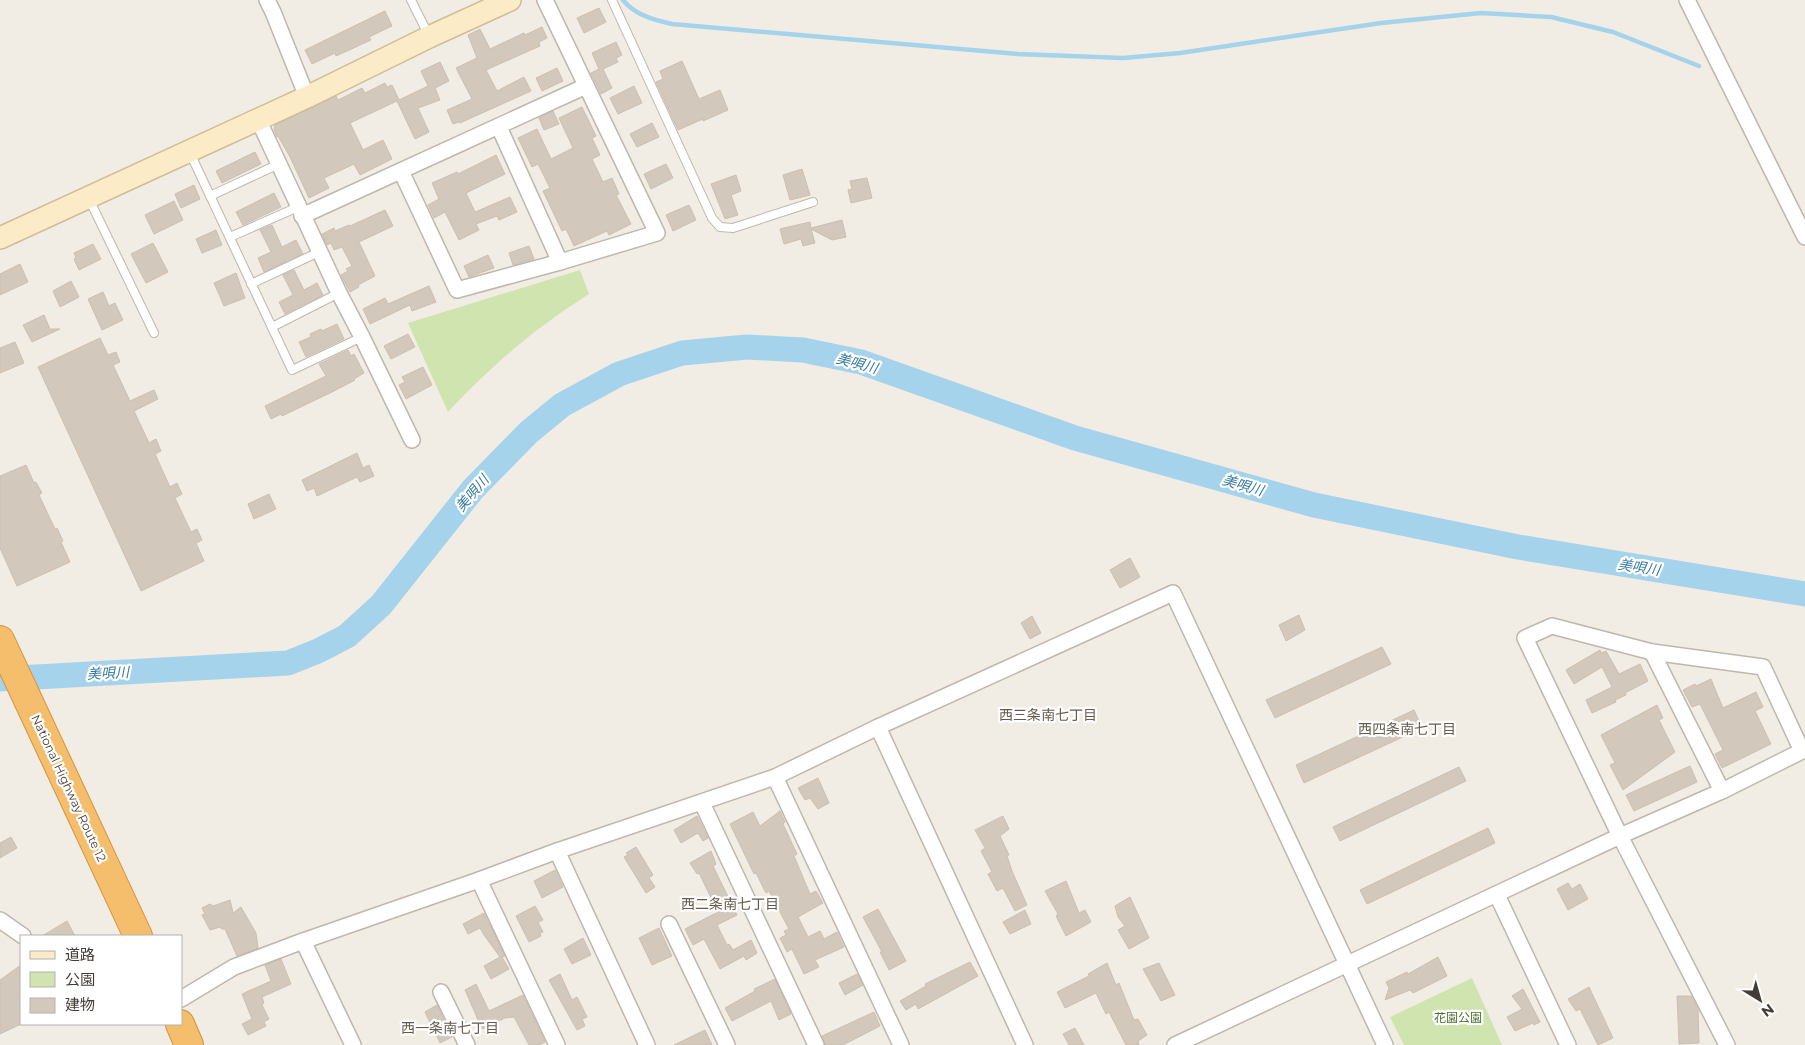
<svg xmlns="http://www.w3.org/2000/svg" width="1805" height="1045" font-family="Montserrat,'Noto Sans JP',sans-serif">
  <style>
    .green { fill: #d0e4b0 }
    .lines { fill: none; stroke-linecap: round; stroke-linejoin: round }
    .stream { stroke: #a4d3eb; stroke-width: 4.5 }
    .river { stroke: #a4d3eb; stroke-width: 25 }
    .building { fill: #d2c8bb; stroke: #cdbfaf }
    .lane-casing { stroke: #bfb7ab; stroke-width: 10 }
    .street-casing { stroke: #bfb7ab; stroke-width: 18 }
    .secondary-casing { stroke: #cfbd97; stroke-width: 24 }
    .highway-casing { stroke: #d3923d; stroke-width: 30 }
    .lane { stroke: #fff; stroke-width: 8 }
    .street { stroke: #fff; stroke-width: 15 }
    .secondary { stroke: #fbebc6; stroke-width: 21 }
    .highway { stroke: #f5be6d; stroke-width: 28 }
    .labels { text-anchor: middle; dominant-baseline: central; stroke-width: 4.5; stroke-linejoin: round; paint-order: stroke }
    .street-label { font-size: 12px; fill: #443d35; stroke: #fff }
    .park-label { font-size: 12px; fill: #4b712c; stroke: #fff }
    .water-label { font-size: 14px; font-style: italic; fill: #337aa1; stroke: #fff }
    .neighbourhood-label { font-size: 14px; fill: #665a4d; stroke: #fff }
  </style>
  <rect width="100%" height="100%" fill="#f1ede5"/>
  <g class="green">
    <path d="M 580,270 L 589,294 C 534,329 493,364 448,412 L 408,323 Z"/>
    <polygon points="1472,978 1502,1045 1404,1045 1390,1017"/>
  </g>
  <g class="lines">
    <path class="stream" d="M 623,0 C 635,15 654,20 672,24 L 1018,54 L 1123,58 L 1180,53 L 1381,23 L 1481,13 L 1551,17 L 1613,32 L 1699,66"/>
    <polyline class="river" points="0,679 288,663 318,651 347,636 381,605 473,489 529,432 562,405 619,374 682,353 747,347 803,350 861,362 1075,438 1314,505 1518,547 1805,594"/>
  </g>
  <g class="building">
    <polygon points="599,8 606,22 584,33 577,18"/>
    <polygon points="385,11 392,26 369,37 371,40 336,56 335,53 312,64 305,50"/>
    <polygon points="542,27 547,38 539,42 540,46 486,70 497,91 524,77 531,91 460,123 459,122 453,124 447,110 472,99 456,68 477,58 468,35 480,29 490,49 524,33 525,35"/>
    <polygon points="616,42 622,55 616,58 618,62 603,69 612,88 601,94 591,73 599,69 592,53"/>
    <polygon points="682,61 699,99 720,90 728,110 703,121 703,119 678,130 656,82 663,79 660,71"/>
    <polygon points="440,62 449,81 435,88 440,100 418,108 429,132 415,139 397,101 350,123 363,150 383,140 392,159 360,175 354,164 324,178 329,188 309,198 290,157 278,136 277,137 274,130 275,125 336,96 338,100 362,88 365,93 385,83 387,87 392,85 399,100 428,86 421,71"/>
    <polygon points="557,68 563,81 542,91 536,78"/>
    <polygon points="634,86 642,103 618,114 610,98"/>
    <polygon points="582,107 596,136 592,138 600,155 592,159 603,182 612,178 619,194 616,195 631,224 609,235 607,231 574,246 566,229 562,231 543,191 550,188 538,164 532,167 518,138 537,129 551,159 573,148 559,118"/>
    <polygon points="553,111 559,124 544,130 539,118"/>
    <polygon points="652,123 659,137 637,147 630,134"/>
    <polygon points="255,152 261,164 222,183 216,171"/>
    <polygon points="496,155 505,174 466,193 475,212 510,197 517,212 499,220 497,216 476,224 479,230 459,240 445,212 434,218 428,205 439,199 432,183 457,172 458,174"/>
    <polygon points="666,164 673,178 651,189 644,174"/>
    <polygon points="802,169 810,195 790,200 783,175"/>
    <polygon points="736,175 741,191 731,195 738,215 725,219 711,184"/>
    <polygon points="867,178 872,198 851,203 848,190 852,189 850,181"/>
    <polygon points="194,185 200,199 181,208 175,194"/>
    <polygon points="274,193 281,207 243,225 236,212"/>
    <polygon points="174,201 183,220 154,234 145,215"/>
    <polygon points="689,205 696,220 673,231 666,215"/>
    <polygon points="385,210 393,226 359,242 375,276 358,285 359,287 350,292 341,275 348,271 346,269 352,266 342,247 334,250 331,243 327,245 322,234 334,228 335,231 349,225 350,226"/>
    <polygon points="842,220 846,237 832,240 811,229 815,243 803,246 801,239 784,244 780,229 810,222 811,228"/>
    <polygon points="272,225 282,247 296,240 303,254 264,272 258,258 271,252 260,230"/>
    <polygon points="216,230 222,245 202,253 196,239"/>
    <polygon points="153,243 168,272 146,283 131,254"/>
    <polygon points="93,244 101,259 79,270 74,259 76,258 74,253"/>
    <polygon points="529,246 534,259 513,265 509,253"/>
    <polygon points="488,255 494,268 469,277 464,266"/>
    <polygon points="20,264 28,282 0,295 0,274"/>
    <polygon points="294,270 304,290 317,283 323,295 285,314 279,302 293,295 283,275"/>
    <polygon points="236,273 245,298 224,306 214,283"/>
    <polygon points="71,281 79,297 60,307 53,291"/>
    <polygon points="429,286 436,302 412,311 410,305 370,324 363,309 385,298 388,304"/>
    <polygon points="103,292 109,306 115,303 123,320 102,330 88,299"/>
    <polygon points="44,315 50,329 60,329 32,342 23,325"/>
    <polygon points="337,324 344,339 306,357 299,342 311,337 310,334 321,329 322,331"/>
    <polygon points="408,334 415,347 391,359 384,346"/>
    <polygon points="100,338 108,355 116,352 120,362 113,365 130,401 154,390 158,399 134,411 149,443 156,439 161,451 155,454 170,487 177,483 182,494 175,498 191,532 197,529 202,540 196,543 204,561 141,591 38,367"/>
    <polygon points="15,342 24,363 0,373 0,348"/>
    <polygon points="348,350 351,356 354,354 364,373 354,379 355,380 332,392 282,416 281,414 271,419 265,406 326,376 319,364"/>
    <polygon points="423,367 432,385 406,399 399,385 405,382 402,377"/>
    <polygon points="357,453 363,468 369,465 374,476 360,482 357,477 317,496 314,488 307,491 302,480"/>
    <polygon points="26,465 34,483 36,482 42,493 39,495 55,529 57,528 63,541 61,542 70,562 17,586 0,548 0,476"/>
    <polygon points="269,494 276,509 254,519 248,504"/>
    <polygon points="1130,558 1140,577 1120,588 1110,570"/>
    <polygon points="1299,615 1305,630 1286,641 1279,625"/>
    <polygon points="1032,616 1041,633 1030,639 1021,623"/>
    <polygon points="1382,647 1391,664 1275,718 1266,700"/>
    <polygon points="1600,650 1601,653 1606,651 1619,674 1640,664 1648,681 1625,693 1626,695 1615,700 1616,702 1592,713 1586,700 1612,687 1602,667 1574,684 1566,670"/>
    <polygon points="1711,679 1723,708 1756,692 1763,707 1755,711 1771,744 1722,768 1715,754 1723,750 1700,704 1692,707 1683,690 1695,684 1696,686"/>
    <polygon points="1657,705 1663,718 1659,720 1675,752 1623,790 1610,765 1615,763 1601,735"/>
    <polygon points="1414,710 1422,728 1304,783 1296,765"/>
    <polygon points="1690,766 1697,782 1634,811 1626,795"/>
    <polygon points="1459,767 1466,781 1340,841 1333,827"/>
    <polygon points="818,778 829,803 818,809 810,798 805,800 798,788"/>
    <polygon points="780,811 785,822 783,824 797,854 794,856 810,894 816,891 823,903 798,917 808,937 820,931 824,939 837,932 844,947 815,960 819,967 804,974 792,949 787,952 780,938 786,935 784,931 789,929 769,891 766,893 756,873 754,874 730,824 753,812 760,826"/>
    <polygon points="697,816 708,838 703,841 698,833 681,843 674,830"/>
    <polygon points="1003,816 1009,829 1000,836 1009,855 1007,856 1012,871 1027,905 1015,911 1003,888 997,891 988,874 992,872 981,851 985,848 975,830"/>
    <polygon points="1488,828 1495,843 1367,904 1360,890"/>
    <polygon points="11,837 17,848 0,858 0,843"/>
    <polygon points="636,847 653,875 649,878 655,887 646,893 624,857 628,855 626,853"/>
    <polygon points="711,851 716,864 713,866 737,915 717,925 727,945 729,944 733,950 751,940 757,953 746,960 744,956 720,969 704,939 693,945 685,929 718,912 699,873 697,874 690,863"/>
    <polygon points="555,870 563,887 542,898 534,881"/>
    <polygon points="1066,881 1079,913 1085,910 1091,922 1066,936 1056,916 1058,914 1045,891"/>
    <polygon points="1568,883 1572,889 1580,884 1588,899 1568,910 1557,889"/>
    <polygon points="1130,897 1149,938 1129,949 1118,930 1125,926 1118,917 1115,906"/>
    <polygon points="230,900 233,913 241,907 256,933 258,948 237,956 225,929 222,929 220,927 210,930 202,915 205,914 202,908 210,904 213,906"/>
    <polygon points="535,906 543,920 538,922 543,932 540,933 541,936 529,942 516,916"/>
    <polygon points="878,909 906,961 889,970 880,952 882,952 863,917"/>
    <polygon points="1025,910 1031,924 1010,934 1003,922"/>
    <polygon points="484,913 505,956 502,957 509,969 491,979 484,966 500,957 484,935 480,928 468,934 463,924"/>
    <polygon points="67,921 75,936 42,936"/>
    <polygon points="659,928 672,956 652,965 639,938"/>
    <polygon points="583,938 591,955 572,964 564,949"/>
    <polygon points="1438,957 1447,976 1413,993 1410,990 1385,1000 1389,988 1386,982 1407,972 1408,974"/>
    <polygon points="281,959 291,984 262,997 264,1003 262,1005 269,1019 264,1022 266,1026 248,1035 242,1024 252,1019 242,994 271,981 265,965"/>
    <polygon points="970,962 978,976 918,1009 916,1004 906,1010 900,1001 926,986 925,984"/>
    <polygon points="1107,963 1116,985 1119,983 1134,1020 1138,1019 1147,1035 1138,1041 1139,1045 1126,1045 1109,1012 1106,1014 1096,993 1065,1008 1057,992 1089,976 1088,974"/>
    <polygon points="1159,963 1175,995 1161,1001 1143,969"/>
    <polygon points="21,965 21,1024 0,1034 0,980"/>
    <polygon points="560,974 572,1000 577,997 587,1017 582,1019 585,1026 577,1030 549,980"/>
    <polygon points="857,974 863,985 845,995 839,983"/>
    <polygon points="775,979 791,1014 779,1020 771,1001 732,1021 725,1008 755,991 754,989"/>
    <polygon points="476,984 489,1011 523,995 545,1042 539,1045 529,1045 514,1017 505,1018 482,1029 465,990"/>
    <polygon points="1589,987 1613,1038 1598,1045 1580,1009 1576,1011 1568,999"/>
    <polygon points="1523,989 1540,1022 1534,1025 1533,1023 1515,1031 1507,1017 1522,1009 1512,996"/>
    <polygon points="1677,996 1691,996 1698,1009 1699,1043 1679,1044"/>
    <polygon points="437,1005 452,1037 440,1043 425,1012"/>
    <polygon points="874,1012 880,1026 843,1045 825,1045 822,1036"/>
    <polygon points="1075,1028 1084,1045 1069,1045 1063,1034"/>
    <polygon points="705,1030 712,1045 674,1045"/>
  </g>
  <g class="lines">
    <defs>
      <g id="lane">
        <polyline points="411,0 429,36"/>
        <polyline points="612,0 712,218 720,227 733,228 813,202"/>
        <polyline points="190,153 292,370 362,337"/>
        <polyline points="210,196 279,164"/>
        <polyline points="89,199 154,333"/>
        <polyline points="230,237 298,207"/>
        <polyline points="251,284 319,252"/>
        <polyline points="272,327 339,293"/>
      </g>
      <g id="street">
        <polyline points="267,0 273,12 307,97"/>
        <polyline points="545,0 657,233 560,262"/>
        <polyline points="1687,0 1805,237"/>
        <polyline points="258,119 339,293 362,337 412,440"/>
        <polyline points="401,171 457,290 560,262 499,127"/>
        <polyline points="302,216 586,86"/>
        <polyline points="1652,652 1722,791"/>
        <polyline points="878,727 1025,1045"/>
        <polyline points="775,777 901,1045"/>
        <polyline points="702,803 816,1045"/>
        <polyline points="557,851 647,1045"/>
        <polyline points="479,880 557,1045"/>
        <polyline points="1497,895 1568,1045"/>
        <polyline points="0,920 23,936"/>
        <polyline points="669,924 727,1045"/>
        <polyline points="303,941 353,1045"/>
        <polyline points="441,992 467,1045"/>
        <polyline points="181,999 234,967 303,941 479,880 557,851 775,777 878,727 1173,593 1385,1045"/>
        <polyline points="1175,1045 1620,836 1722,791 1802,751 1763,667 1652,652 1552,626 1525,638 1620,836 1727,1045"/>
      </g>
      <polyline id="secondary" points="0,238 307,97 429,37 510,0"/>
      <g id="highway">
        <polyline points="0,640 138,936"/>
        <polyline points="180,1024 189,1045"/>
      </g>
    </defs>
    <use href="#lane" class="lane-casing"/>
    <use href="#street" class="street-casing"/>
    <use href="#secondary" class="secondary-casing"/>
    <use href="#highway" class="highway-casing"/>
    <use href="#lane" class="lane"/>
    <use href="#street" class="street"/>
    <use href="#secondary" class="secondary"/>
    <use href="#highway" class="highway"/>
  </g>
  <g class="labels">
    <g class="street-label">
      <text transform="translate(69 788) rotate(65)">National Highway Route 12</text>
    </g>
    <g class="park-label">
      <text x="1458" y="1017">花園公園</text>
    </g>
    <g class="water-label">
      <text transform="translate(857 363) rotate(15)">美唄川</text>
      <text transform="translate(1243 485) rotate(16)">美唄川</text>
      <text transform="translate(472 493) rotate(-49)">美唄川</text>
      <text transform="translate(1639 567) rotate(9)">美唄川</text>
      <text transform="translate(108 673) rotate(-3)">美唄川</text>
    </g>
    <g class="neighbourhood-label">
      <text x="1048" y="715">西三条南七丁目</text>
      <text x="1407" y="729">西四条南七丁目</text>
      <text x="730" y="904">西二条南七丁目</text>
      <text x="450" y="1028">西一条南七丁目</text>
    </g>
  </g>
  <rect x="20" y="935" width="162" height="90" fill="#ffffff" stroke="#b4b1ae"/>
  <rect x="30" y="951" width="25" height="8" fill="#fbebc6" stroke="#b4b1ae"/>
  <text x="65" y="960" font-size="15" fill="#443d35">道路</text>
  <rect x="30" y="972" width="25" height="15" fill="#d0e4b0" stroke="#b4b1ae"/>
  <text x="65" y="985" font-size="15" fill="#443d35">公園</text>
  <rect x="30" y="998" width="25" height="15" fill="#d2c8bb" stroke="#b4b1ae"/>
  <text x="65" y="1010" font-size="15" fill="#443d35">建物</text>
  <g transform="translate(1760 1000) rotate(143)" stroke="#ffffff" stroke-width="4" paint-order="stroke">
  <path d="M0-4L9 19L0 12L-9 19Z" fill="#443d35"/>
  <text y="-8" font-size="14" font-weight="bold" text-anchor="middle" fill="#443d35">N</text>
  </g>
</svg>
